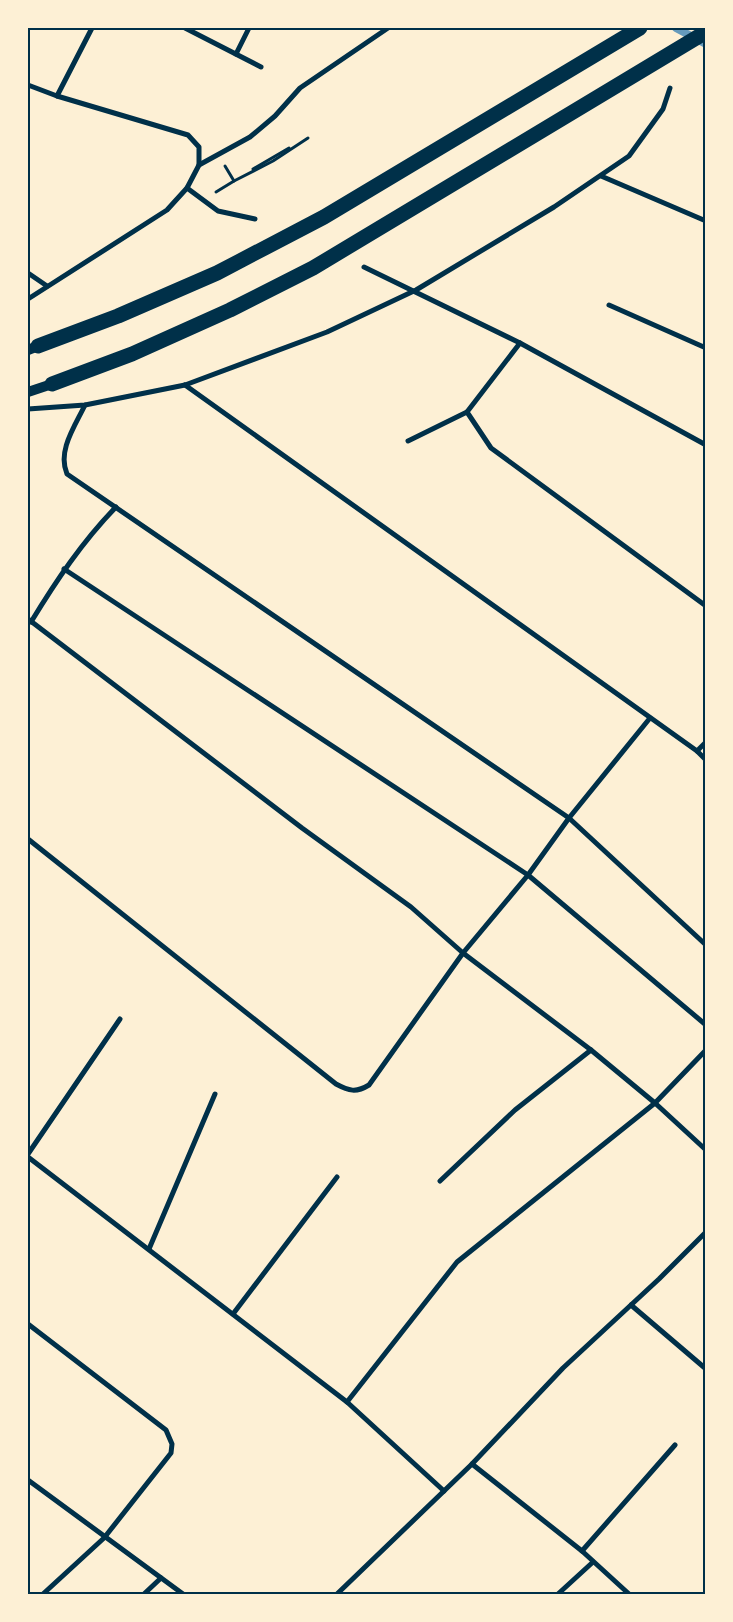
<svg xmlns="http://www.w3.org/2000/svg" width="733" height="1622" font-family="'Public Sans',sans-serif">
  <style>
    .lines { fill: none; stroke-linecap: round; stroke-linejoin: round }
    .stream { stroke: #669bbc; stroke-width: 8 }
    .path { stroke: #003049; stroke-width: 3 }
    .minor { stroke: #003049; stroke-width: 5 }
    .secondary { stroke: #003049; stroke-width: 10 }
    .motorway { stroke: #003049; stroke-width: 15 }
    .neatline { fill: none; stroke: #003049; stroke-width: 2 }
  </style>
  <rect width="100%" height="100%" fill="#fdf0d5"/>
  <g class="lines">
    <polyline class="stream" points="676,28 706,44"/>
    <g class="path">
      <polyline points="253,169 289,148"/>
      <polyline points="234,181 273,161 308,138"/>
      <polyline points="216,192 234,181 225,166"/>
    </g>
    <g class="minor">
      <polyline points="185,28 261,67"/>
      <polyline points="236,54 249,28"/>
      <polyline points="28,85 57,96 188,135 199,147 199,165 187,188 167,210 28,299"/>
      <polyline points="57,96 92,28"/>
      <polyline points="199,165 250,137 275,116 300,88 388,28"/>
      <polyline points="601,176 706,221"/>
      <polyline points="187,188 218,211 255,219"/>
      <polyline points="364,267 520,343 706,445"/>
      <polyline points="28,273 47,286"/>
      <polyline points="609,305 706,348"/>
      <polyline points="520,343 467,412 491,448 706,606"/>
      <polyline points="185,385 697,751 706,760"/>
      <path d="M 85,405 C 75,426 57,451 67,474 L 569,818 L 706,945"/>
      <polyline points="28,409 85,405 185,385 327,332 416,290 554,207 629,156 663,109 670,88"/>
      <polyline points="408,441 467,412"/>
      <polyline points="64,569 528,875 706,1025"/>
      <polyline points="28,619 302,828 411,907 463,953 591,1050 655,1103 706,1150"/>
      <path d="M 31,622 C 56,581 82,542 116,507"/>
      <polyline points="697,751 706,742"/>
      <path d="M 28,839 L 336,1084 C 349,1091 356,1093 369,1085 L 463,953 L 528,875 L 569,818 L 650,718"/>
      <polyline points="28,1154 120,1019"/>
      <polyline points="28,1157 347,1402 444,1491"/>
      <polyline points="440,1181 515,1110 591,1050"/>
      <polyline points="149,1249 215,1094"/>
      <polyline points="631,1305 706,1369"/>
      <polyline points="233,1314 337,1177"/>
      <polyline points="28,1324 166,1430 172,1444 171,1453 104,1538 43,1594"/>
      <polyline points="347,1402 457,1262 655,1103 706,1050"/>
      <polyline points="472,1464 582,1551 629,1594"/>
      <polyline points="28,1480 183,1594"/>
      <polyline points="582,1551 675,1445"/>
      <polyline points="144,1594 161,1578"/>
      <polyline points="337,1594 472,1464 563,1368 659,1279 706,1232"/>
      <polyline points="558,1594 593,1562"/>
    </g>
    <g class="secondary">
      <polyline points="28,350 38,346"/>
      <polyline points="28,392 52,384"/>
    </g>
    <g class="motorway">
      <polyline points="38,346 118,316 217,273 324,217 640,28"/>
      <polyline points="52,384 132,354 230,310 313,268 706,32"/>
    </g>
  </g>
  <rect width="733" height="1622" fill="none" stroke="#fdf0d5" stroke-width="58"/>
  <rect x="29" y="29" width="675" height="1564" class="neatline"/>
</svg>
